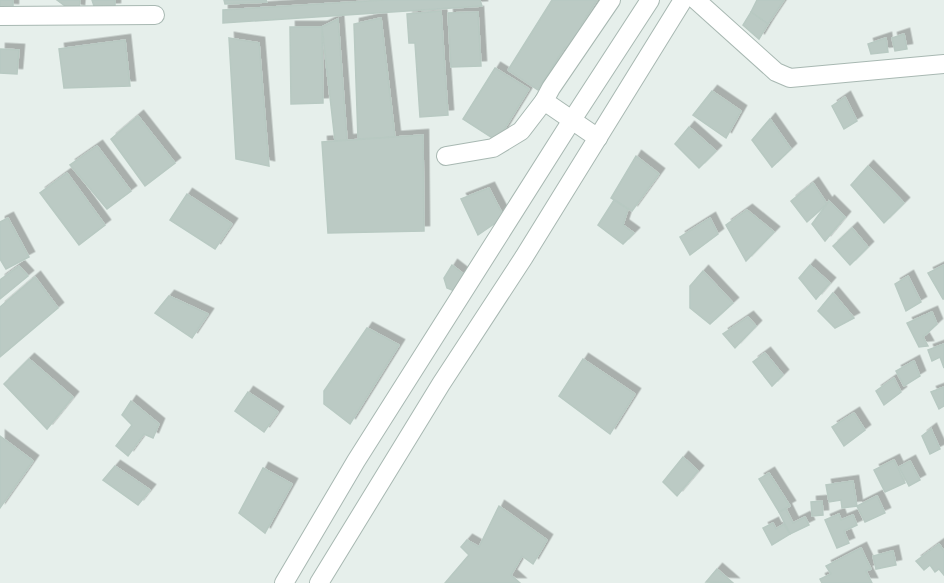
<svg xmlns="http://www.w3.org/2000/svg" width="944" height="583" font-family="Poppins,sans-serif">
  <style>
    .building { fill: #bbcac4; stroke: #b8c9c2; stroke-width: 1.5; filter: url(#shadow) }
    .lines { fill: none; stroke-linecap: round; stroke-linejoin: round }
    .minor-casing { stroke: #a8b8b2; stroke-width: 20 }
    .minor { stroke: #fff; stroke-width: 18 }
  </style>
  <defs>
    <filter id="shadow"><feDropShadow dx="5.5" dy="-5.5" stdDeviation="0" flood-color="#0004"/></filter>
  </defs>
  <rect width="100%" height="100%" fill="#e6efeb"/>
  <g class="building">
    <polygon points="0,0 13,0 13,9 0,8"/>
    <polygon points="57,0 80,0 79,10 68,8"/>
    <polygon points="92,0 115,0 115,8 95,9"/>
    <polygon points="224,0 266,0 267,2 225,4"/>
    <polygon points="384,0 480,0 482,6 223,23 223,10"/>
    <polygon points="552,0 597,0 581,25 585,28 571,51 565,47 538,90 508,70"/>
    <polygon points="757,0 784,0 768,24 751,12"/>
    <polygon points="441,11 448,115 420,117 415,43 409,43 407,14"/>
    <polygon points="478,12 481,66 451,67 448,13"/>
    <polygon points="751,12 768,24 759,39 743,25"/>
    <polygon points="381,18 395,137 358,139 354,24"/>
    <polygon points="338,19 347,140 335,141 322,27"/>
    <polygon points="290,27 322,27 323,103 291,104"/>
    <polygon points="904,34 907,49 895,51 892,38"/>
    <polygon points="229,38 259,43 269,166 236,159"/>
    <polygon points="886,38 888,52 871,54 868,44"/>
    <polygon points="125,40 130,86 64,88 59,49"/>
    <polygon points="0,49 19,50 17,74 0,73"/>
    <polygon points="495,68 529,89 497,141 463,119"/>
    <polygon points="712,91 741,111 726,138 693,115"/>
    <polygon points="845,97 857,121 844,129 832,106"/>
    <polygon points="138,116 175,163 145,186 111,139"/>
    <polygon points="770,119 791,149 772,167 752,140"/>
    <polygon points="689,127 716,151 699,168 675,144"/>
    <polygon points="423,135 424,231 328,233 322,142"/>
    <polygon points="97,146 131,191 107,209 70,165"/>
    <polygon points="636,156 659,174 632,211 611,198"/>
    <polygon points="868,166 904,203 884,223 851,185"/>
    <polygon points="67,173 105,225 79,245 40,193"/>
    <polygon points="813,183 827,204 807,222 791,201"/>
    <polygon points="489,188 504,217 478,235 461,199"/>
    <polygon points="187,194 232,224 215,249 170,220"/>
    <polygon points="614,200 628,209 623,225 634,233 623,244 598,225"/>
    <polygon points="829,201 845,217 825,241 812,224"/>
    <polygon points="747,210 774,232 746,261 726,225"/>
    <polygon points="8,218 29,257 6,269 0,259 0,222"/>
    <polygon points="710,218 718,234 690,255 680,237"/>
    <polygon points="852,228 868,247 850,265 833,246"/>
    <polygon points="452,265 466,276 457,292 447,288 444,278"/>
    <polygon points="810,265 830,283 816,299 799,278"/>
    <polygon points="944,265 944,299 943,299 928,273"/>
    <polygon points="19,266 28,276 0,299 0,280"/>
    <polygon points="703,271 733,303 710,324 690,308 690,286"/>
    <polygon points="908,276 921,302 906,311 895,284"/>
    <polygon points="35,277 58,308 0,357 0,307"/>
    <polygon points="833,293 854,318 835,328 818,311"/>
    <polygon points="169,296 208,314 192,338 155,313"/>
    <polygon points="932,312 937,324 923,337 928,346 919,347 907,323"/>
    <polygon points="748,317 756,326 735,348 723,334"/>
    <polygon points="367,328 399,345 350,424 324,404 324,391"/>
    <polygon points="944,344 944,368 940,357 932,361 928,350"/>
    <polygon points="765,353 783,375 772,386 753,362"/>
    <polygon points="29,359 73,397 47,429 4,384"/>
    <polygon points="583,359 635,394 610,434 559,396"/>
    <polygon points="914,361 920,376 904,386 896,371"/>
    <polygon points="894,378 901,392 884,405 876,391"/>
    <polygon points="944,387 944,406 939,409 931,392"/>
    <polygon points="248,392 278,412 264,432 235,411"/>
    <polygon points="131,401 159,424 153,438 144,434 128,456 116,446 132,425 122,415"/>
    <polygon points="854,413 865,430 844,446 832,427"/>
    <polygon points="931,429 940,449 930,454 922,436"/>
    <polygon points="0,436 33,461 0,508"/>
    <polygon points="683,457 698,471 677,496 663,482"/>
    <polygon points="894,460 905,483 885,492 874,470"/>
    <polygon points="910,461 920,480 909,486 899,467"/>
    <polygon points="115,466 150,490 138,505 103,480"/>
    <polygon points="263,468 292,484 265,533 239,513"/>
    <polygon points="769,473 790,506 779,512 759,479"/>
    <polygon points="853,481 857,506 842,508 841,500 829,502 826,485"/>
    <polygon points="877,496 885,513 865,522 857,506"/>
    <polygon points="822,501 823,515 812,516 811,502"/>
    <polygon points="499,506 547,540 533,564 522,556 511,575 520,583 445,583 469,555 461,547 467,540 479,547"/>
    <polygon points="786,509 793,523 805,517 809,525 790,534 779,512"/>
    <polygon points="839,514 841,520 853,515 857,525 844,531 849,543 837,548 825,520"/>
    <polygon points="773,523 776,529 784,524 790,534 772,545 763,528"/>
    <polygon points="939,544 944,551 944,575 939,569 935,572 930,565 924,570 916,561"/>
    <polygon points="861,548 871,569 866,571 872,583 822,583 820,579 831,574 826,566"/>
    <polygon points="893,551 896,565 876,569 873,556"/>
    <polygon points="717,569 733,583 706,582"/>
  </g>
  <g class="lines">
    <defs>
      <g id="minor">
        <polyline points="696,0 776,72 790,78 944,64"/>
        <polyline points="0,16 155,15"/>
        <polyline points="598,138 544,101 551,88 611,0"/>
        <polyline points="446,156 493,148 521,131 544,101"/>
        <polyline points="284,583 356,461 572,120 650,0"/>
        <polyline points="319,583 441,384 524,257 683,0"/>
      </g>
    </defs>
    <use href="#minor" class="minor-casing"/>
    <use href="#minor" class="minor"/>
  </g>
</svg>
